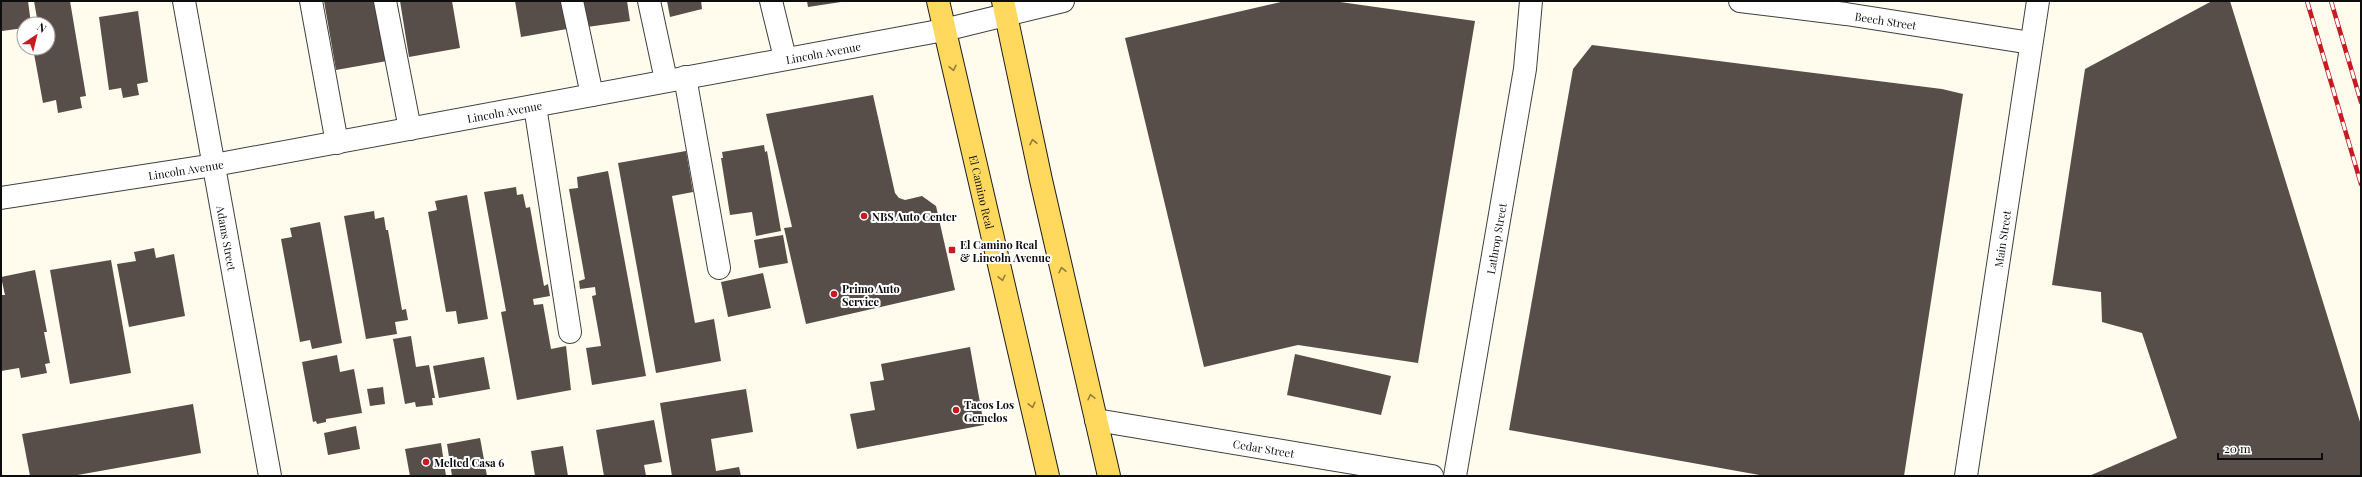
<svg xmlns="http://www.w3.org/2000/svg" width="2362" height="477" font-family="'Playfair Display',serif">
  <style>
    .building { fill: #574e49 }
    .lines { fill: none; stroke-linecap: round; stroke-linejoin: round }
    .minor-casing { stroke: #404040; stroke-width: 24 }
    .major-casing { stroke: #1e1e1e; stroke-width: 24 }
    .minor { stroke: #fff; stroke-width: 22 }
    .major { stroke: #ffd95e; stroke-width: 22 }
    .rail-casing { stroke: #c81a21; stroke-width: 4.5 }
    .rail { stroke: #fff; stroke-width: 3; stroke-dasharray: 9; stroke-linecap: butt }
    .oneway { stroke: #927d3a }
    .poi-dot { fill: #c81a21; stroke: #fff; stroke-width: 1.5 }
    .labels { text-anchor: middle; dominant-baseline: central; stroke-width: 4; stroke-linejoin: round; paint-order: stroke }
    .street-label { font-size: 11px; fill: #0d0d0d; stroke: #fff }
    .poi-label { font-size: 11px; font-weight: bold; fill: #0d0d0d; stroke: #fff; text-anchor: start }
  </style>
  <rect width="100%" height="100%" fill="#fffcee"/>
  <g class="building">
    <polygon points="1,1 28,1 31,24 24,24 24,28 2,31"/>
    <polygon points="34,1 70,1 86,96 80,97 82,108 58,113 56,100 43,103 33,48 48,48 48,24 38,24"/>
    <polygon points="324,1 376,1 387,61 336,70"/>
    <polygon points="400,1 452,1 460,48 409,57"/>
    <polygon points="515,1 562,1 567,29 521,37"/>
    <polygon points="583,1 627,1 630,21 587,27"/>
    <polygon points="667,1 701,1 702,9 670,17"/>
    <polygon points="807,1 841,1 841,2 808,7"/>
    <polygon points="1285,1 1333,1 1475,21 1418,363 1298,345 1204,367 1125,38"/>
    <polygon points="2212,1 2230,1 2361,425 2361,476 2089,476 2177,438 2142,333 2102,322 2101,292 2052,285 2085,69"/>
    <polygon points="138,11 148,82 137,84 139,95 123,98 121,88 109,90 99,17"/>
    <polygon points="1592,45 1942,89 1963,94 1904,476 1765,476 1509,430 1573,69"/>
    <polygon points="873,95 895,193 899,198 905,200 922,196 936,206 955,290 806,324 784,228 792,227 766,114"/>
    <polygon points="764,145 765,152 767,151 781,231 756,236 752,212 730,215 721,158 723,158 722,152"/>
    <polygon points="686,151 693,192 672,196 695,323 714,319 721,361 656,373 618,163"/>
    <polygon points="608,171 646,376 592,385 586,348 601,346 592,296 596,295 595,287 580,289 579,281 585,279 569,189 578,188 577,177"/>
    <polygon points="516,187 517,195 523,194 526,208 530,207 544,286 548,284 550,296 533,299 534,305 543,304 551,349 566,346 571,390 517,400 501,312 506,311 484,192"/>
    <polygon points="467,195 488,319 458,324 456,311 446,312 428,212 437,210 435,201"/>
    <polygon points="374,211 375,219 384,217 386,230 388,230 402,310 406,309 408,320 395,322 397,334 366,339 344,216"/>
    <polygon points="320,222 342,343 312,349 310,340 300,342 281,239 292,237 290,228"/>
    <polygon points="783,235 788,263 759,268 754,240"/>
    <polygon points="154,248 156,258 174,254 185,316 129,327 117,264 136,261 134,252"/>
    <polygon points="111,260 131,373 70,384 50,270"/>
    <polygon points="35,270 47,332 44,332 50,363 45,364 47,373 21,378 19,368 1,371 1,295 5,295 1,277"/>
    <polygon points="763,273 771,308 728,317 721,282"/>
    <polygon points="411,336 416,367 429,365 435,398 432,398 433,405 416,407 415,402 405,404 393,339"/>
    <polygon points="970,347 984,425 857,449 850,414 875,410 870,382 884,380 881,364"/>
    <polygon points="1295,354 1391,376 1381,415 1287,395"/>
    <polygon points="337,355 340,372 354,369 362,413 326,419 326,422 317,424 316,421 313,422 302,362"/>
    <polygon points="484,357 490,389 439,398 433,366"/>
    <polygon points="383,387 385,404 370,406 367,389"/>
    <polygon points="746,389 753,432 711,439 716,471 739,467 741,476 672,476 660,403"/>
    <polygon points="193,404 201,453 72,476 30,476 22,434"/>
    <polygon points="654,420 662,462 644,465 646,476 604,476 596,430"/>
    <polygon points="356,426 360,449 328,455 324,433"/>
    <polygon points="480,438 487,476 452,476 447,444"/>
    <polygon points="441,443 446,476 410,476 405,449"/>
    <polygon points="563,446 568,476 535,476 531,451"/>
  </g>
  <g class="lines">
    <defs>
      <g id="minor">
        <path id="s1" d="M 184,1 L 270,476"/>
        <polyline points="311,1 337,143"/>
        <polyline points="385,1 410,129"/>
        <polyline points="572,1 592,95"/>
        <polyline points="649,1 666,80"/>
        <polyline points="771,1 785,58"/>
        <path id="s2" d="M 1740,1 L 1846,14 L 2031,43"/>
        <polyline points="685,77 719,268"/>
        <polyline points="535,106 570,332"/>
        <path id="s3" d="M 1,198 L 214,165 L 944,30 L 1063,1"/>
        <path id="s4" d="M 1096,420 L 1432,476"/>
        <path id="s5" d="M 1455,476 L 1525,69 L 1531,1"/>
        <path id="s6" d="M 1966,476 L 2038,1"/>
      </g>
      <g id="major">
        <path id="s7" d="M 938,1 L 1048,476"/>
        <polyline points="1003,1 1041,180 1109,476"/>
      </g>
    </defs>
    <use href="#minor" class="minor-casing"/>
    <use href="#major" class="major-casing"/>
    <use href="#minor" class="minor"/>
    <use href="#major" class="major"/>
    <defs>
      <g id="rail">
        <polyline points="2307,1 2361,184"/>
        <polyline points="2331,1 2361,102"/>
      </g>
    </defs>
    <use href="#rail" class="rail-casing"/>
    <use href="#rail" class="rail"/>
  </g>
  <defs><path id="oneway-chevron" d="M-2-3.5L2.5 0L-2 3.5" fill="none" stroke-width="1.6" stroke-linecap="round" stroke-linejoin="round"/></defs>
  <g class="oneway">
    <use href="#oneway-chevron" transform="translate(953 68) rotate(77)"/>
    <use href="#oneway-chevron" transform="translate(1033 142) rotate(-102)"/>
    <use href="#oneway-chevron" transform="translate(1062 270) rotate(-103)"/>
    <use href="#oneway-chevron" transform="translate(1002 278) rotate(77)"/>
    <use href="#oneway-chevron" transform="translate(1091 397) rotate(-103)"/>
    <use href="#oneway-chevron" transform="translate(1032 405) rotate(77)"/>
  </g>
  <g class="poi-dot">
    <circle cx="864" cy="216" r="4"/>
    <rect x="948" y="246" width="8" height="8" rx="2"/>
    <circle cx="834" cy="294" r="4"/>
    <circle cx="956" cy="410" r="4"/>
    <circle cx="426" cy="462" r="4"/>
  </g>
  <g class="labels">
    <g class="street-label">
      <text stroke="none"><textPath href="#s2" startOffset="147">Beech Street</textPath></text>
      <text stroke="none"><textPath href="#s3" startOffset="835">Lincoln Avenue</textPath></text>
      <text stroke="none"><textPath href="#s3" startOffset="511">Lincoln Avenue</textPath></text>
      <text stroke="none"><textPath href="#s3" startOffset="187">Lincoln Avenue</textPath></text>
      <text stroke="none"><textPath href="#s7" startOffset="196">El Camino Real</textPath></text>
      <text stroke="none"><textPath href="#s1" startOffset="241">Adams Street</textPath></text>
      <text stroke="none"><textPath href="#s5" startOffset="241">Lathrop Street</textPath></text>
      <text stroke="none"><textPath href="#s6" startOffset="240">Main Street</textPath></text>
      <text stroke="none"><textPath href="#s4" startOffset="170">Cedar Street</textPath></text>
    </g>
    <g class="poi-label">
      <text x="872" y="216">NBS Auto Center</text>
      <text x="960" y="244">El Camino Real<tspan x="960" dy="13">&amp; Lincoln Avenue</tspan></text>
      <text x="842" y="288">Primo Auto<tspan x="842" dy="13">Service</tspan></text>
      <text x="964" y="404">Tacos Los<tspan x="964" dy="13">Gemelos</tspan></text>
      <text x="434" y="462">Melted Casa 6</text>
    </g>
  </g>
  <rect width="2362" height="477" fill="none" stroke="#0d0d0d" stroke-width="4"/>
  <g transform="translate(36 36) rotate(35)"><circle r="19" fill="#ffffff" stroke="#9e9e9e"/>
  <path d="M0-3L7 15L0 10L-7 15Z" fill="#c81a21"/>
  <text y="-6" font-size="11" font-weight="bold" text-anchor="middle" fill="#0d0d0d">N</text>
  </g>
  <path d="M2218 453v6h104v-6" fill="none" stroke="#0d0d0d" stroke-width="2"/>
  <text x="2224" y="453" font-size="12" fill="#0d0d0d" stroke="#ffffff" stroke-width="3" paint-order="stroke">20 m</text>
</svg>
